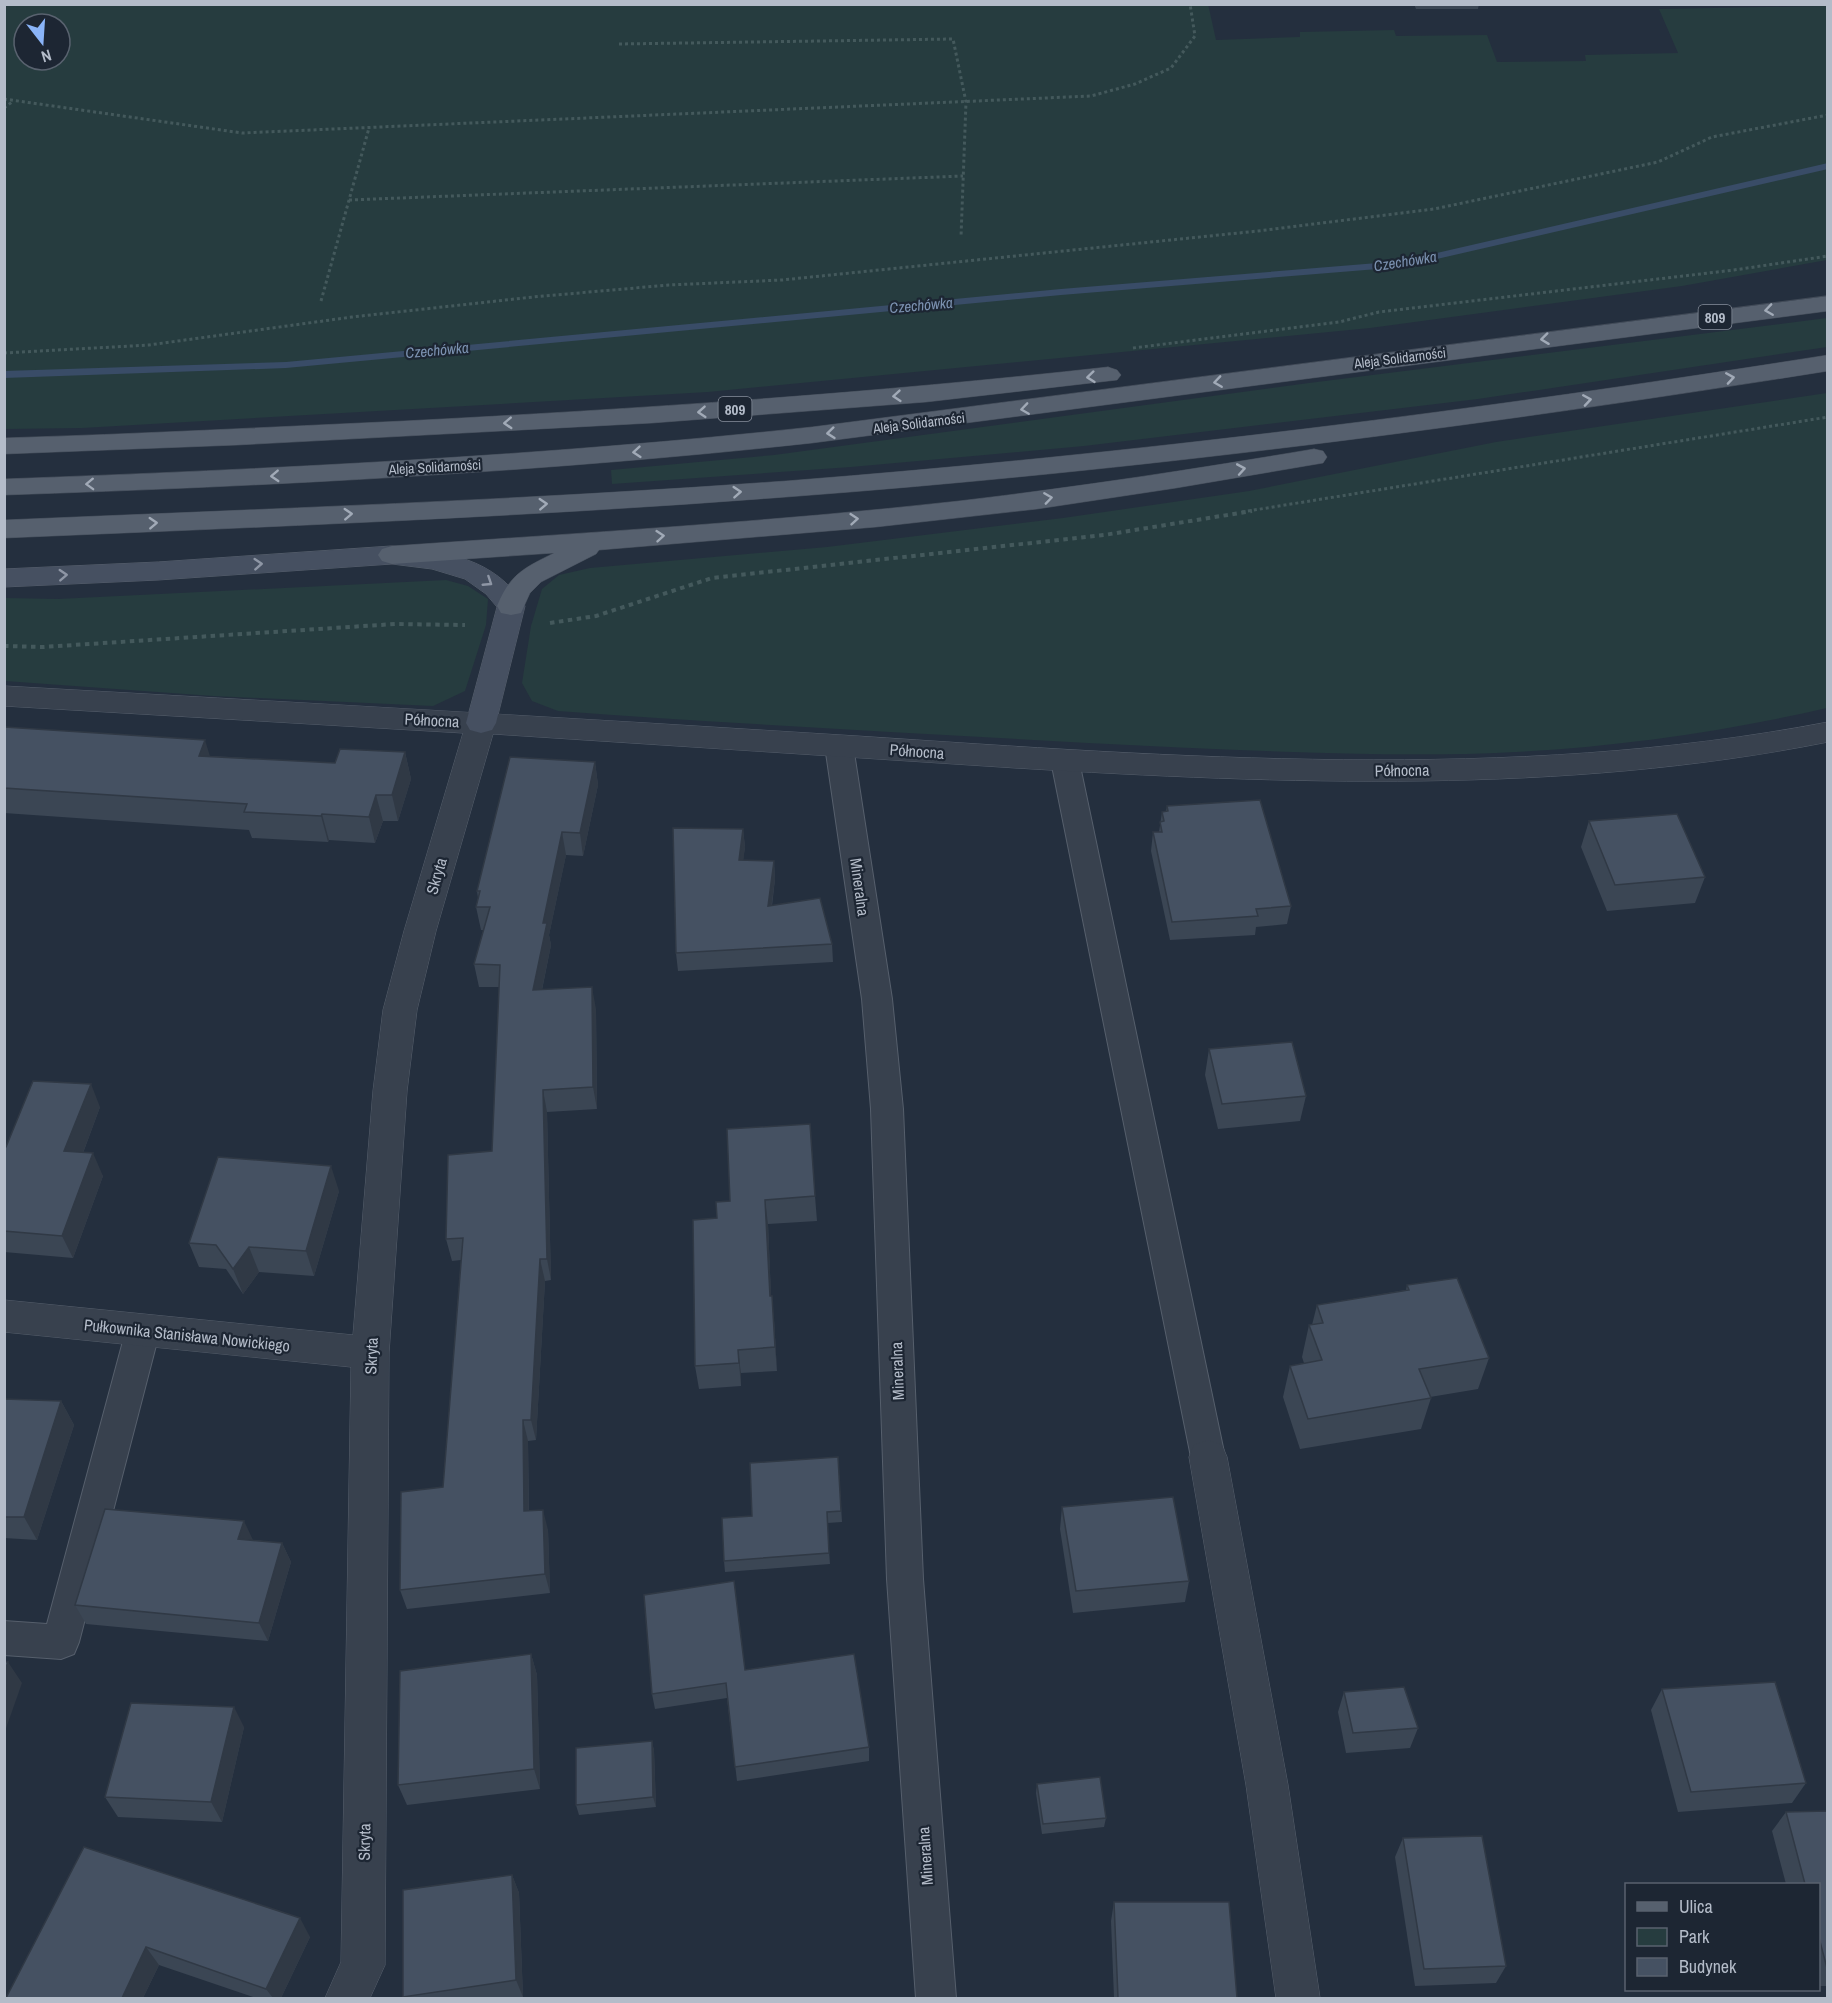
<svg xmlns="http://www.w3.org/2000/svg" width="1832" height="2003" font-family="'Archivo Narrow',sans-serif">
  <style>
    .green { fill: #263c3f; fill-rule: evenodd }
    .lines { fill: none; stroke-linecap: round; stroke-linejoin: round }
    .stream { fill: #394c67; fill-rule: evenodd }
    .lane-casing { stroke: #565f6c; stroke-width: 2 }
    .street-casing { stroke: #565f6c; stroke-width: 1 }
    .secondary-casing { stroke: #565f6c; stroke-width: 1 }
    .primary-casing { stroke: #414a57; stroke-width: 1 }
    .path-far1 { stroke: #44595c; stroke-width: 3; stroke-dasharray: 3 3; stroke-linecap: butt }
    .path { stroke: #44595c; stroke-width: 4; stroke-dasharray: 4.5 4.5; stroke-linecap: butt }
    .lane { fill: #38414e; fill-rule: evenodd }
    .street { fill: #38414e; fill-rule: evenodd }
    .secondary { fill: #465061; fill-rule: evenodd }
    .primary { fill: #56606e; fill-rule: evenodd }
    .wall { fill: #3b4654 }
    .shaded-wall { fill: #303945 }
    .building { fill: #455162; stroke: #303945; stroke-width: 1.5 }
    .oneway { stroke: #a1aab7 }
    .oneway2 { stroke: #8e96a5 }
    .labels { text-anchor: middle; dominant-baseline: central; stroke-width: 4.5; stroke-linejoin: round; paint-order: stroke }
    .far-street-label { font-size: 14px; fill: #b4bcc9; stroke: #1d2633 }
    .far-water-label { font-size: 15px; font-style: italic; fill: #7c92b1; stroke: #1d2633 }
    .shield { fill: #1d2633; stroke: #878f9c; stroke-width: 1.5 }
    .shield-label { font-size: 15px; font-weight: bold; fill: #b4bcc9 }
    .street-label { font-size: 16px; fill: #b4bcc9; stroke: #1d2633 }
  </style>
  <rect width="100%" height="100%" fill="#242f3e"/>
  <g class="green">
    <path d="M 1208,4 L 1216,40 L 1300,37 L 1300,32 L 1394,30 L 1396,36 L 1487,35 L 1497,62 L 1586,61 L 1585,55 L 1678,53 L 1659,9 L 1827,6 L 1827,260 L 1682,286 L 1370,328 L 708,392 L 82,428 L 5,429 L 5,5 ZM 24,24 L 60,24 L 60,60 L 24,60 Z"/>
    <polygon points="1827,318 1827,347 1478,399 1084,446 851,467 612,484 611,470 774,455 1309,383"/>
    <path d="M 1827,393 L 1827,708 C 1710,735 1587,751 1466,754 C 1340,756 1214,749 1088,743 C 912,733 735,724 558,711 L 532,701 L 522,683 L 531,626 L 542,589 L 559,575 L 590,568 L 827,547 L 1063,518 L 1249,491 L 1496,442 Z"/>
    <polygon points="446,580 468,586 488,599 486,625 465,691 433,706 213,696 5,681 5,598 58,599"/>
  </g>
  <g class="lines">
    <polygon class="stream" points="1828,163 1828,169 1402,267 1061,295 286,368 4,378 4,371 286,362 1061,289 1402,261"/>
    <defs>
      <g id="lane">
        <polygon points="839,736 849,739 853,746 892,999 903,1109 923,1579 956,1998 916,1998 887,1579 871,1109 862,999 825,746 829,739"/>
        <polygon points="1065,751 1075,754 1079,761 1225,1457 1220,1468 1208,1472 1196,1468 1191,1457 1051,761 1055,754"/>
        <polygon points="143,1316 155,1320 160,1330 79,1642 74,1654 61,1659 4,1655 4,1621 47,1624 126,1330 131,1320"/>
      </g>
      <g id="street">
        <path d="M 4,686 C 289,702 573,718 857,736 C 1175,757 1512,783 1828,722 L 1828,742 C 1563,795 1284,784 1016,768 C 842,757 667,745 493,734 L 436,931 L 417,1010 L 407,1091 L 389,1353 L 385,1965 L 370,1998 L 325,1998 L 341,1962 L 351,1367 L 4,1332 L 4,1300 L 353,1335 L 373,1091 L 383,1010 L 404,931 L 463,733 L 4,706 Z"/>
        <polygon points="1208,1440 1222,1445 1227,1457 1288,1785 1320,1998 1276,1998 1246,1785 1189,1457 1194,1445"/>
      </g>
      <path id="secondary" d="M 392,546 C 446,552 494,557 525,606 L 496,723 L 492,730 L 481,733 L 470,730 L 466,723 L 497,607 L 486,594 L 465,579 L 432,569 L 392,564 L 158,580 L 4,587 L 4,569 L 158,562 Z"/>
      <g id="primary">
        <path d="M 1828,296 L 1828,311 L 812,443 C 544,472 274,486 4,495 L 4,479 C 274,469 544,456 812,427 Z"/>
        <path d="M 1828,355 L 1828,371 C 1482,426 1135,471 786,497 C 526,517 265,527 4,538 L 4,520 C 265,509 526,500 786,481 C 1135,454 1482,410 1828,355 Z"/>
        <path d="M 1108,367 L 1117,370 L 1121,375 L 1117,380 L 926,402 L 652,423 L 237,445 L 4,454 L 4,438 C 138,434 271,427 404,421 C 639,409 874,393 1108,367 Z"/>
        <path d="M 1314,449 L 1323,451 L 1327,457 L 1323,463 L 1176,488 L 1037,509 L 876,527 L 599,550 L 596,554 L 541,582 L 530,593 L 521,613 L 511,615 L 501,613 L 497,606 C 510,574 524,568 554,553 L 392,564 L 382,561 L 378,555 L 382,549 L 392,546 C 581,533 771,522 959,501 C 1078,487 1196,469 1314,449 Z"/>
      </g>
    </defs>
    <use href="#lane" class="lane-casing"/>
    <use href="#street" class="street-casing"/>
    <use href="#secondary" class="secondary-casing"/>
    <use href="#primary" class="primary-casing"/>
    <g class="path-far1">
      <polyline points="619,44 953,39 966,102 961,237"/>
      <polyline points="4,99 242,133 1091,96 1135,84 1171,68 1195,36 1190,4"/>
      <polyline points="4,108 12,102"/>
      <polyline points="349,200 963,176"/>
      <polyline points="321,301 369,128"/>
      <polyline points="1133,348 1339,322 1379,312 1734,270 1828,256"/>
      <polyline points="4,353 149,345 352,317 533,297 669,285 782,280 1258,231 1434,209 1658,162 1712,137 1828,115"/>
      <polyline points="1242,512 1828,417"/>
    </g>
    <g class="path">
      <polyline points="550,623 596,616 712,578 1104,535 1252,511"/>
      <polyline points="4,646 43,647 395,624 465,625"/>
    </g>
    <use href="#lane" class="lane"/>
    <use href="#street" class="street"/>
    <use href="#secondary" class="secondary"/>
    <use href="#primary" class="primary"/>
  </g>
  <g class="wall">
    <polygon points="1414,4 1479,4 1478,9 1416,9"/>
    <polygon points="4,727 210,756 335,763 405,752 411,779 398,821 383,821 375,843 329,840 328,842 252,838 249,830 4,813"/>
    <polygon points="595,762 598,785 583,856 566,855 549,935 551,945 542,990 596,1009 597,1109 547,1112 551,1280 545,1281 536,1440 528,1441 529,1511 548,1530 550,1593 407,1609 400,1590 443,1487 461,1260 452,1261 446,1239 492,1151 499,987 479,987 474,964 484,930 481,930 476,907 478,898 477,891"/>
    <polygon points="1167,806 1291,906 1287,924 1256,927 1255,935 1170,940 1151,851 1153,832 1159,832 1162,812 1166,811"/>
    <polygon points="1589,821 1705,877 1695,903 1607,911 1581,847"/>
    <polygon points="743,829 745,847 743,860 774,861 775,879 772,906 832,944 833,962 678,971 676,953"/>
    <polygon points="1209,1049 1306,1096 1300,1121 1218,1129 1205,1075"/>
    <polygon points="100,1107 83,1153 103,1176 73,1258 4,1252 4,1147 6,1147"/>
    <polygon points="339,1191 314,1276 259,1272 243,1294 226,1269 199,1267 189,1243"/>
    <polygon points="815,1196 817,1221 768,1224 771,1296 774,1320 777,1371 741,1373 741,1386 699,1389 695,1366 717,1218 716,1202"/>
    <polygon points="1407,1285 1489,1358 1478,1389 1430,1397 1431,1398 1421,1429 1300,1449 1283,1397 1290,1366 1304,1363 1302,1357 1309,1325 1312,1325 1317,1305 1406,1290"/>
    <polygon points="4,1399 61,1401 74,1425 37,1540 4,1538"/>
    <polygon points="838,1457 842,1522 827,1523 830,1564 725,1572 724,1561 752,1516"/>
    <polygon points="1062,1507 1189,1581 1185,1602 1073,1613 1060,1529"/>
    <polygon points="253,1540 282,1543 291,1562 268,1641 86,1624 75,1605"/>
    <polygon points="531,1654 537,1675 540,1789 407,1805 398,1785"/>
    <polygon points="745,1670 869,1747 869,1761 737,1781 727,1698 655,1709 652,1694"/>
    <polygon points="1662,1689 1806,1783 1792,1803 1678,1812 1651,1710"/>
    <polygon points="1344,1692 1418,1728 1410,1748 1346,1753 1338,1712"/>
    <polygon points="244,1727 222,1822 118,1817 105,1797"/>
    <polygon points="652,1741 654,1751 656,1807 579,1815 576,1805"/>
    <polygon points="1037,1784 1106,1818 1104,1827 1042,1834 1036,1793"/>
    <polygon points="1827,1811 1827,1986 1818,1986 1818,1884 1786,1884 1772,1831 1786,1812"/>
    <polygon points="1403,1838 1506,1966 1496,1983 1415,1986 1395,1857"/>
    <polygon points="84,1847 310,1937 281,1998 256,1998 159,1965 143,1998 6,1998"/>
    <polygon points="512,1875 519,1893 523,1997 515,1998 404,1998 403,1997"/>
    <polygon points="1114,1902 1237,1998 1114,1998 1111,1921"/>
  </g>
  <g class="shaded-wall">
    <polygon points="205,740 213,766 199,756"/>
    <polygon points="405,752 411,779 398,821 392,795"/>
    <polygon points="595,762 598,785 583,856 580,833"/>
    <polygon points="376,795 383,821 375,843 369,817"/>
    <polygon points="322,814 329,840 328,842 321,816"/>
    <polygon points="743,829 745,847 741,879 739,860"/>
    <polygon points="562,832 566,855 549,935 551,945 537,1013 533,990 543,923"/>
    <polygon points="774,861 775,879 769,924 768,906"/>
    <polygon points="592,987 596,1009 597,1109 593,1087"/>
    <polygon points="91,1084 100,1107 75,1174 64,1151"/>
    <polygon points="543,1090 547,1112 551,1280 547,1259"/>
    <polygon points="93,1153 103,1176 73,1258 62,1236"/>
    <polygon points="331,1166 339,1191 314,1276 306,1251"/>
    <polygon points="765,1200 768,1224 772,1320 770,1296"/>
    <polygon points="249,1247 259,1272 243,1294 233,1269"/>
    <polygon points="540,1259 545,1281 536,1440 531,1420"/>
    <polygon points="772,1296 774,1320 777,1371 775,1347"/>
    <polygon points="738,1350 741,1373 741,1386 739,1363"/>
    <polygon points="61,1401 74,1425 37,1540 24,1517"/>
    <polygon points="523,1420 528,1441 529,1531 524,1511"/>
    <polygon points="543,1510 548,1530 550,1593 545,1574"/>
    <polygon points="244,1521 253,1540 238,1539"/>
    <polygon points="282,1543 291,1562 268,1641 259,1623"/>
    <polygon points="531,1654 537,1675 540,1789 534,1769"/>
    <polygon points="8,1662 22,1683 4,1734 4,1673"/>
    <polygon points="234,1707 244,1727 222,1822 211,1802"/>
    <polygon points="652,1741 654,1751 656,1807 653,1797"/>
    <polygon points="512,1875 519,1893 523,1997 516,1980"/>
    <polygon points="300,1918 310,1937 281,1998 273,1998 266,1989"/>
    <polygon points="146,1947 159,1965 143,1998 122,1998"/>
  </g>
  <g class="building">
    <polygon points="4,727 205,740 199,756 335,763 340,749 405,752 392,795 376,795 369,817 322,814 321,816 244,812 247,804 4,788"/>
    <polygon points="510,757 595,762 580,833 562,832 543,923 547,923 533,990 592,987 593,1087 543,1090 547,1259 540,1259 531,1420 523,1420 524,1511 543,1510 545,1574 400,1590 401,1492 443,1487 463,1238 446,1239 448,1155 492,1151 500,965 474,964 490,907 476,907 480,891 477,891"/>
    <polygon points="1260,800 1291,906 1256,909 1258,916 1172,922 1153,832 1162,832 1160,822 1164,821 1162,812 1168,811 1167,806"/>
    <polygon points="1677,814 1705,877 1615,885 1589,821"/>
    <polygon points="673,828 743,829 739,860 774,861 768,906 820,898 832,944 676,953"/>
    <polygon points="1292,1042 1306,1096 1222,1104 1209,1049"/>
    <polygon points="33,1081 91,1084 64,1151 93,1153 62,1236 4,1231 4,1147 6,1147"/>
    <polygon points="810,1124 815,1196 765,1200 770,1296 772,1296 775,1347 738,1350 739,1363 695,1366 693,1220 717,1218 716,1202 730,1201 727,1129"/>
    <polygon points="218,1157 331,1166 306,1251 249,1247 233,1269 216,1245 189,1243"/>
    <polygon points="1457,1278 1489,1358 1419,1369 1431,1398 1308,1419 1290,1366 1322,1360 1309,1325 1323,1323 1317,1305 1409,1290 1407,1285"/>
    <polygon points="4,1399 61,1401 24,1517 4,1517"/>
    <polygon points="838,1457 841,1511 827,1512 829,1553 724,1561 722,1518 752,1516 750,1463"/>
    <polygon points="1173,1497 1189,1581 1076,1591 1062,1507"/>
    <polygon points="105,1509 244,1521 238,1539 282,1543 259,1623 75,1605"/>
    <polygon points="734,1581 745,1670 854,1654 869,1747 735,1767 726,1683 652,1694 644,1595"/>
    <polygon points="531,1654 534,1769 398,1785 400,1671"/>
    <polygon points="4,1662 8,1662 4,1673"/>
    <polygon points="1775,1682 1806,1783 1691,1792 1662,1689"/>
    <polygon points="1404,1687 1418,1728 1353,1733 1344,1692"/>
    <polygon points="131,1703 234,1707 211,1802 105,1797"/>
    <polygon points="652,1741 653,1797 576,1805 576,1748"/>
    <polygon points="1100,1777 1106,1818 1043,1824 1037,1784"/>
    <polygon points="1827,1811 1827,1968 1818,1934 1818,1884 1805,1884 1786,1812"/>
    <polygon points="1482,1836 1506,1966 1424,1969 1403,1838"/>
    <polygon points="84,1847 300,1918 266,1989 146,1947 122,1998 6,1998"/>
    <polygon points="512,1875 516,1980 403,1997 403,1890"/>
    <polygon points="1114,1902 1229,1902 1237,1998 1118,1998"/>
  </g>
  <defs><path id="oneway-chevron" d="M-2-3.5L2.5 0L-2 3.5" fill="none" stroke-width="1.6" stroke-linecap="round" stroke-linejoin="round" transform="scale(1.5)"/></defs>
  <g class="oneway">
    <use href="#oneway-chevron" transform="translate(1769 310) rotate(172)"/>
    <use href="#oneway-chevron" transform="translate(1545 339) rotate(173)"/>
    <use href="#oneway-chevron" transform="translate(1091 377) rotate(174)"/>
    <use href="#oneway-chevron" transform="translate(1730 378) rotate(-9)"/>
    <use href="#oneway-chevron" transform="translate(1218 382) rotate(172)"/>
    <use href="#oneway-chevron" transform="translate(897 396) rotate(175)"/>
    <use href="#oneway-chevron" transform="translate(1587 400) rotate(-9)"/>
    <use href="#oneway-chevron" transform="translate(1025 409) rotate(172)"/>
    <use href="#oneway-chevron" transform="translate(702 412) rotate(176)"/>
    <use href="#oneway-chevron" transform="translate(508 423) rotate(177)"/>
    <use href="#oneway-chevron" transform="translate(831 433) rotate(174)"/>
    <use href="#oneway-chevron" transform="translate(637 452) rotate(175)"/>
    <use href="#oneway-chevron" transform="translate(1241 469) rotate(-10)"/>
    <use href="#oneway-chevron" transform="translate(275 476) rotate(177)"/>
    <use href="#oneway-chevron" transform="translate(90 484) rotate(178)"/>
    <use href="#oneway-chevron" transform="translate(737 492) rotate(-4)"/>
    <use href="#oneway-chevron" transform="translate(1048 498) rotate(-8)"/>
    <use href="#oneway-chevron" transform="translate(543 504) rotate(-3)"/>
    <use href="#oneway-chevron" transform="translate(348 514) rotate(-3)"/>
    <use href="#oneway-chevron" transform="translate(854 519) rotate(-5)"/>
    <use href="#oneway-chevron" transform="translate(153 523) rotate(-3)"/>
    <use href="#oneway-chevron" transform="translate(660 536) rotate(-5)"/>
  </g>
  <g class="oneway2">
    <use href="#oneway-chevron" transform="translate(258 564) rotate(-4)"/>
    <use href="#oneway-chevron" transform="translate(63 575) rotate(-3)"/>
    <use href="#oneway-chevron" transform="translate(488 582) rotate(33)"/>
  </g>
  <g class="labels">
    <g class="far-street-label">
      <text transform="translate(1400 358) rotate(-7)">Aleja Solidarności</text>
      <text transform="translate(919 423) rotate(-7)">Aleja Solidarności</text>
      <text transform="translate(435 467) rotate(-3)">Aleja Solidarności</text>
    </g>
    <g class="far-water-label">
      <text transform="translate(1405 261) rotate(-9)">Czechówka</text>
      <text transform="translate(921 305) rotate(-5)">Czechówka</text>
      <text transform="translate(437 350) rotate(-5)">Czechówka</text>
    </g>
    <g class="shield">
      <rect x="1698.5" y="305" width="33" height="24" rx="4.5"/>
      <rect x="718.5" y="397" width="33" height="24" rx="4.5"/>
    </g>
    <g class="shield-label">
      <text x="1715" y="317">809</text>
      <text x="735" y="409">809</text>
    </g>
    <g class="street-label">
      <text transform="translate(432 720) rotate(3)">Północna</text>
      <text transform="translate(917 751) rotate(4)">Północna</text>
      <text transform="translate(1402 770) rotate(-1)">Północna</text>
      <text transform="translate(436 876) rotate(-74)">Skryta</text>
      <text transform="translate(860 887) rotate(82)">Mineralna</text>
      <text transform="translate(187 1335) rotate(6)">Pułkownika Stanisława Nowickiego</text>
      <text transform="translate(371 1356) rotate(-88)">Skryta</text>
      <text transform="translate(897 1371) rotate(-92)">Mineralna</text>
      <text transform="translate(364 1842) rotate(-89)">Skryta</text>
      <text transform="translate(925 1856) rotate(-94)">Mineralna</text>
    </g>
  </g>
  <rect width="1832" height="2003" fill="none" stroke="#b4bcc9" stroke-width="12"/>
  <rect x="1625" y="1883" width="195" height="108" fill="#1d2633" stroke="#59626f" stroke-width="1.5"/>
  <rect x="1637" y="1902" width="30" height="9" fill="#56606e" stroke="#59626f" stroke-width="1.5"/>
  <text x="1679" y="1913" font-size="18" fill="#b4bcc9">Ulica</text>
  <rect x="1637" y="1928" width="30" height="18" fill="#263c3f" stroke="#59626f" stroke-width="1.5"/>
  <text x="1679" y="1943" font-size="18" fill="#b4bcc9">Park</text>
  <rect x="1637" y="1958" width="30" height="18" fill="#455162" stroke="#59626f" stroke-width="1.5"/>
  <text x="1679" y="1973" font-size="18" fill="#b4bcc9">Budynek</text>
  <g transform="translate(42 42) rotate(163)"><circle r="28" fill="#1d2633" stroke="#59626f" stroke-width="1.5"/>
  <path d="M0-4.5L10 22L0 15L-10 22Z" fill="#8ab4f8"/>
  <text y="-9" font-size="16" font-weight="bold" text-anchor="middle" fill="#b4bcc9">N</text>
  </g>
</svg>
